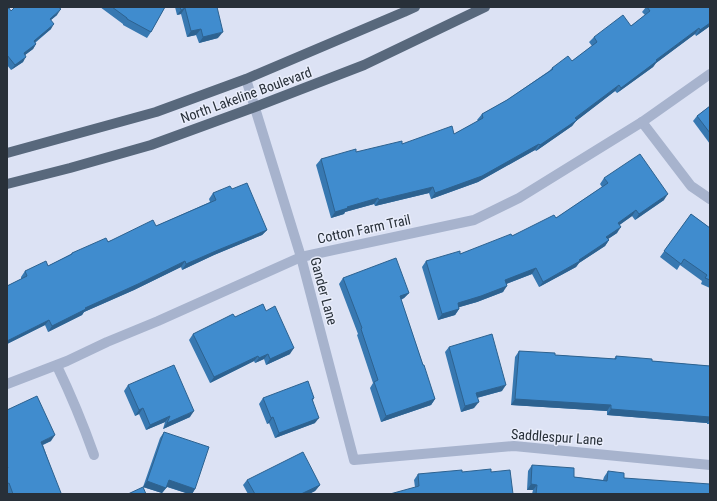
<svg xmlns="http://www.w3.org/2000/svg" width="717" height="501" font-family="'Roboto Condensed',sans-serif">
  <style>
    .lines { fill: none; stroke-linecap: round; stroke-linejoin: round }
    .minor { stroke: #a7b3cd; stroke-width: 10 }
    .major { stroke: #58687c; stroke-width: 10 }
    .wall { fill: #3778b1 }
    .shaded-wall { fill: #2d6290 }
    .building { fill: #408cce; stroke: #2d6290 }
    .labels { text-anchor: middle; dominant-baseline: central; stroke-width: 3; stroke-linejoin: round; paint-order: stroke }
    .street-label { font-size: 14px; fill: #283039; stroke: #e9edfb }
  </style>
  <rect width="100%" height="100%" fill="#dce2f4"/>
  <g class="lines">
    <g class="minor">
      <polyline points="246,79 301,257 354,460 514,446 710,465"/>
      <polyline points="642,122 691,186 710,199"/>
      <path d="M 57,366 C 71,395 83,424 94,455"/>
      <polyline points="7,384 67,361 107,342 158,321 301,257 474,220 519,198 642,122 710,74"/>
    </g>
    <g class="major">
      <polyline points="7,153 156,112 246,79 404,12 415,7"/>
      <polyline points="7,184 70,168 151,145 255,107 364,65 485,7"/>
    </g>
  </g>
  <g class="wall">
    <polygon points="100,7 165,7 151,32 147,38 123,25 123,24"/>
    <polygon points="175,7 217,7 218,38 199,43 196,35 187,37 181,14 177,15"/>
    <polygon points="646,7 710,7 710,26 696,36 695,34 656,63 653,67 617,93 615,91 576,121 572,126 536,151 535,150 478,182 431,199 429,193 375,206 374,204 345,212 344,214 331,218 316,165 321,159 356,152 402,144 454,134 478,121 477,120 482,114 507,100 549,71 552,68 572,61 592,46 589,42 594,37 631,26 645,15 642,12"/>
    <polygon points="7,10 11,11 57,15 51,20 51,29 35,43 36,44 33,49 25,55 23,62 11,70 7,65"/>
    <polygon points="710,106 710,144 693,121 697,116"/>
    <polygon points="604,178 664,200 635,220 632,216 619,225 617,233 608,239 609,240 605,246 579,263 576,267 539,287 532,274 506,284 503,292 477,302 459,307 459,309 455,315 438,320 422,267 426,261 460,254 512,236 556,218 602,187 600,184"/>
    <polygon points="232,189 267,230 262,235 214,255 182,270 181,267 134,290 84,312 82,315 48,332 45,325 7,344 7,286 21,279 21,277 25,271 48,266 71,254 72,253 156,226 210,202 209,199 213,193"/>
    <polygon points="691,214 710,228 710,288 701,284 702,281 680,265 677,270 660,257"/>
    <polygon points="343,278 409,293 404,298 401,300 423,365 435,399 431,405 381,422 370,388 373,383 357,335 358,334 339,284"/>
    <polygon points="266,311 290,354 266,365 264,359 255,363 254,361 210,383 189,340 193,334 235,317"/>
    <polygon points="449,347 502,391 477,398 474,408 461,412 445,352"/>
    <polygon points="519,351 555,355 614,359 616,356 652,361 710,366 710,424 707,424 707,423 607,415 607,411 511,405 515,357"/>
    <polygon points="128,385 190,417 163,429 165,422 146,430 139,414 135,416 124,391"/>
    <polygon points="263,398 314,398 313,400 315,423 275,438 269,423 267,424 259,404"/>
    <polygon points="7,410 51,441 43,445 60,494 7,494"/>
    <polygon points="164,432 195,489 192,494 189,494 167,487 162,493 143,487 160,438"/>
    <polygon points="532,465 574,477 603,480 604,477 608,471 624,478 710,494 532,494 533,490 527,490 528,471"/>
    <polygon points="491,472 415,487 414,480 418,474"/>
    <polygon points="247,480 320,485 315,491 309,494 248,494 243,485"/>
  </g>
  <g class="shaded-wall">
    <polygon points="185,8 181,14 177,15 181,10"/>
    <polygon points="61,9 57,15 46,24 50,19"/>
    <polygon points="710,23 710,26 696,36 700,30"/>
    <polygon points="54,24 51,29 30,46 34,41"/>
    <polygon points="699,28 695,34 656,63 653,67 617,93 621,88 656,60"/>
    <polygon points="201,29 196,35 187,37 191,31"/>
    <polygon points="223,32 218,38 199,43 203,37"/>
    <polygon points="36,44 33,49 21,58 24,53"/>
    <polygon points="26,57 23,62 11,70 15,65"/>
    <polygon points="619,85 615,91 576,121 572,126 536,151 540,145"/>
    <polygon points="539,144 535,150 478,182 431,199 435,193"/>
    <polygon points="433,187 429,193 375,206 379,200"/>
    <polygon points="668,194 664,200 635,220 639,214"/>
    <polygon points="378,198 374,204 345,212 344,214 331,218 335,212 347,207"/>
    <polygon points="636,210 632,216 614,229 618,223"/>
    <polygon points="621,227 617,233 602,243 606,237"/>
    <polygon points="267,230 262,235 214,255 182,270 186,264 218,250"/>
    <polygon points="609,240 605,246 579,263 576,267 539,287 543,282 579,260"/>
    <polygon points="185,261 181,267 134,290 84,312 82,315 48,332 52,326 85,308"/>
    <polygon points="536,268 532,274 501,286 505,280"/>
    <polygon points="507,286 503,292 477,302 453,309 458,303"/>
    <polygon points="409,293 404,298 395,302 400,296"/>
    <polygon points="459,309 455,315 438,320 442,314"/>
    <polygon points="49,320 45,325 7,344 7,341"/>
    <polygon points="294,348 290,354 266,365 270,359"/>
    <polygon points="268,354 264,359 255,363 259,358"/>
    <polygon points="258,356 254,361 210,383 214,377"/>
    <polygon points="506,385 502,391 472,399 476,393"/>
    <polygon points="435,399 431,405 381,422 386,416"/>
    <polygon points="515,399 611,405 607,411 511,405"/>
    <polygon points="479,402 474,408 461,412 465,406"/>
    <polygon points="143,408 139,414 135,416 139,410"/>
    <polygon points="611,409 710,417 710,419 707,423 607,415"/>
    <polygon points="194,411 190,417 163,429 167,423"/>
    <polygon points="170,416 165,422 146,430 150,425"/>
    <polygon points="273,417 269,423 267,424 271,418"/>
    <polygon points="319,418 315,423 275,438 279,433"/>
    <polygon points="55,435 51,441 37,447 41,442"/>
    <polygon points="169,480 195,489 192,494 189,494 165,486"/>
    <polygon points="147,481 166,488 162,493 143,487"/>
    <polygon points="531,484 537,485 533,490 527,490"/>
    <polygon points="320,485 315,491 309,494 301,494"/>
  </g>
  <g class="building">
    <polygon points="15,7 58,7 61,9 50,19 54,24 34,41 36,44 24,53 26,57 15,65 7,55 7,10 9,8 11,11"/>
    <polygon points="112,7 165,7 151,32 127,19 127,18"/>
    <polygon points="180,7 217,7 223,32 203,37 201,29 191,31 185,8 181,10"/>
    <polygon points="647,7 710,7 710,23 700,30 699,28 656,60 657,61 621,88 619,85 575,118 577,120 540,145 539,144 482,176 435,193 433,187 379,200 378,198 347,207 348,208 335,212 321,159 356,149 356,152 402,141 402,144 452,126 454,134 483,118 482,114 507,100 553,69 552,68 568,56 572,61 597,42 594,37 623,15 631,26 650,11"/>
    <polygon points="710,106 710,133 697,116"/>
    <polygon points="640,154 668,194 639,214 636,210 618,223 621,227 606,237 609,240 579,260 580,261 543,282 536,268 505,280 507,286 481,296 458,303 459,309 442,314 426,261 460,251 460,254 511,234 512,236 554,215 556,218 608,183 604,178"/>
    <polygon points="247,183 267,230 218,250 186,264 185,261 138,284 85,308 86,309 52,326 49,320 7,341 7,286 27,276 25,271 46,261 48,266 72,254 72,253 106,238 108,242 153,220 156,226 216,200 213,193 230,186 232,189"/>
    <polygon points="691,214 710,228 710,280 705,278 707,275 684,259 681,264 664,251"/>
    <polygon points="396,258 409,293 400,296 423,365 424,365 435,399 386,416 374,382 378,380 361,329 362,328 343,278"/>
    <polygon points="263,304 266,311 275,306 294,348 270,359 268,354 259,358 258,356 214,377 193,334 233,314 235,317"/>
    <polygon points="492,334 506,385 476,393 479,402 465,406 449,347"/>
    <polygon points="519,351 555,353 555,355 616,359 616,356 652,359 652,361 710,366 710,417 611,409 611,405 515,399"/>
    <polygon points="174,365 194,411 167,423 170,416 150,425 143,408 139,410 128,385"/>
    <polygon points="308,381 314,398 312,399 319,418 279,433 273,417 271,418 263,398"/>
    <polygon points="37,396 55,435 41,442 61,493 59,494 13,494 9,483 7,484 7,468 8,468 7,466 7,410"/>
    <polygon points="164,432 209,447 195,489 169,480 166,488 147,481"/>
    <polygon points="303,452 320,485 301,494 255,494 247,480"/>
    <polygon points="532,465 574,468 574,477 607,481 608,471 624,473 624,478 710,484 710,494 536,494 537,485 531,484"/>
    <polygon points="491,469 491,472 510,470 513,494 390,494 419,486 418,474 462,470 462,472"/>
    <polygon points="143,487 146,494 128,494"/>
  </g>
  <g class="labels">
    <g class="street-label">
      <text transform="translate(246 95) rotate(-20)">North Lakeline Boulevard</text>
      <text transform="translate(364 229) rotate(-12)">Cotton Farm Trail</text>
      <text transform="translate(324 291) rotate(75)">Gander Lane</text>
      <text transform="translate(557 437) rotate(4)">Saddlespur Lane</text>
    </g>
  </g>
  <rect width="717" height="501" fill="none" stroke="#283039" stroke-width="16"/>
</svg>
